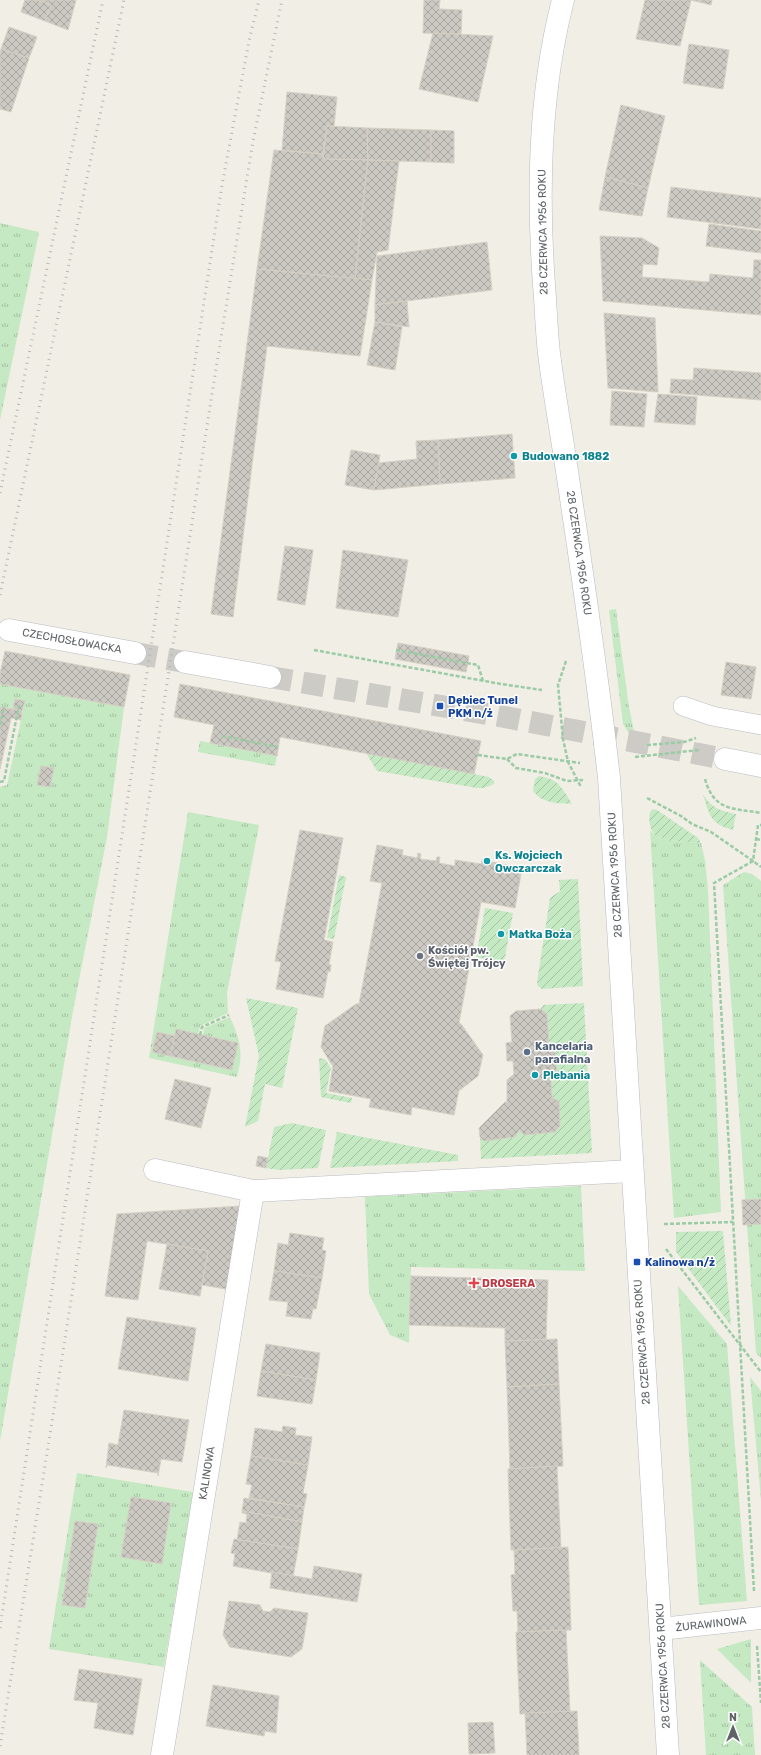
<svg xmlns="http://www.w3.org/2000/svg" width="761" height="1755" font-family="Rubik,sans-serif">
  <style>
    .grass { fill: url(#grass-tufts) }
    .garden { fill: url(#garden-furrows) }
    .building { fill: url(#building-cross-hatch); stroke: #d6cfc4 }
    .lines { fill: none; stroke-linecap: round; stroke-linejoin: round }
    .secondary-tunnel { stroke: #cccbc6; stroke-width: 22; stroke-dasharray: 22 11; stroke-linecap: butt }
    .lane-casing { stroke: #b9bcc0; stroke-width: 20 }
    .street-casing { stroke: #b9bcc0; stroke-width: 23 }
    .secondary-casing { stroke: #b8bbc0; stroke-width: 23 }
    .path { stroke: #9bcba5; stroke-width: 2.5; stroke-dasharray: 4 2; stroke-linecap: butt }
    .lane { stroke: #fff; stroke-width: 19 }
    .street { stroke: #fff; stroke-width: 22 }
    .secondary { stroke: #fff; stroke-width: 22 }
    .rail { stroke: #b5b6b7; stroke-width: 3; stroke-dasharray: 1 5; stroke-linecap: butt }
    .culture-dot { fill: #0f9aa8; stroke: #fff; stroke-width: 1.5 }
    .transit-dot { fill: #1a4fb4; stroke: #fff; stroke-width: 1.5 }
    .worship-dot { fill: #6b7280; stroke: #fff; stroke-width: 1.5 }
    .service-dot { fill: #5c6f8a; stroke: #fff; stroke-width: 1.5 }
    .health-dot { fill: #e0444e; stroke: #fff; stroke-width: 1.5 }
    .labels { text-anchor: middle; dominant-baseline: central; stroke-width: 3; stroke-linejoin: round; paint-order: stroke }
    .street-label { font-size: 11px; fill: #5e6367; stroke: #fff }
    .culture-label { font-size: 11px; font-weight: bold; fill: #0d838f; stroke: #fff; text-anchor: start }
    .transit-label { font-size: 11px; font-weight: bold; fill: #164399; stroke: #fff; text-anchor: start }
    .worship-label { font-size: 11px; font-weight: bold; fill: #5b616d; stroke: #fff; text-anchor: start }
    .service-label { font-size: 11px; font-weight: bold; fill: #4e5e75; stroke: #fff; text-anchor: start }
    .health-label { font-size: 11px; font-weight: bold; fill: #be3a42; stroke: #fff; text-anchor: start }
  </style>
  <defs>
    <pattern id="grass-tufts" width="24" height="20" patternUnits="userSpaceOnUse"><rect width="24" height="20" fill="#c5e9c2"/><path d="M3 7l-1-3M5 7V3M7 7l1-3M15 17l-1-3M17 17v-4M19 17l1-3" fill="none" stroke="#a3c0a1"/></pattern>
    <pattern id="garden-furrows" width="10" height="10" patternUnits="userSpaceOnUse"><rect width="10" height="10" fill="#c5e9c2"/><path d="M-1 1l2-2M0 10L10 0M9 11l2-2" fill="none" stroke="#a3c0a1"/></pattern>
    <pattern id="building-cross-hatch" width="8" height="8" patternUnits="userSpaceOnUse"><rect width="8" height="8" fill="#ccc9c3"/><path d="M0 0l8 8M0 8l8-8" fill="none" stroke="#a9a7a2"/></pattern>
  </defs>
  <rect width="100%" height="100%" fill="#f1eee6"/>
  <g class="grass">
    <polygon points="0,223 39,232 0,420"/>
    <polygon points="616,609 628,701 637,747 623,724 609,610"/>
    <polygon points="0,684 124,707 107,837 73,1011 0,1441 0,787 7,785 25,701 15,699 13,709 0,707"/>
    <polygon points="200,741 277,756 275,766 198,752"/>
    <path d="M 188,812 L 259,825 L 227,993 L 228,1013 L 200,1026 L 198,1034 L 176,1030 L 175,1036 L 157,1032 L 152,1052 L 232,1070 L 238,1043 L 203,1035 L 204,1028 L 230,1017 C 240,1040 244,1052 237,1077 L 149,1058 Z"/>
    <polygon points="650,830 656,837 664,838 670,841 701,843 705,860 708,890 721,1212 674,1218"/>
    <polygon points="744,872 752,874 761,881 761,1358 756,1353 723,885"/>
    <polygon points="581,1186 585,1271 411,1267 409,1343 390,1335 369,1294 365,1197"/>
    <polygon points="678,1286 727,1344 747,1601 699,1605"/>
    <polygon points="750,1377 761,1391 761,1500"/>
    <polygon points="77,1473 193,1492 164,1667 49,1649"/>
    <polygon points="751,1639 751,1683 717,1649"/>
    <polygon points="700,1660 752,1707 755,1755 706,1755"/>
  </g>
  <g class="garden">
    <polygon points="366,753 489,777 494,781 494,784 484,788 477,788 377,771"/>
    <path d="M 539,776 C 559,779 562,788 572,804 C 557,803 543,804 533,791 L 535,779 Z"/>
    <path d="M 703,794 C 711,808 721,811 736,814 L 733,830 C 710,824 709,814 703,794 Z"/>
    <path d="M 653,809 L 657,810 L 698,838 L 701,843 L 670,841 L 664,838 L 656,837 C 650,829 648,821 650,812 Z"/>
    <polygon points="339,875 346,877 334,939 327,938"/>
    <polygon points="578,879 583,986 542,989 538,986 537,982 550,898 560,891 559,880"/>
    <polygon points="485,908 513,913 504,963 476,957"/>
    <polygon points="246,998 298,1008 282,1088 265,1084 258,1121 245,1127 259,1056"/>
    <polygon points="584,1003 592,1153 481,1159 480,1137 484,1141 515,1137 519,1130 524,1135 555,1132 560,1126 559,1102 552,1097 551,1081 557,1076 555,1051 549,1047 547,1015 541,1009 543,1005"/>
    <polygon points="319,1058 325,1059 331,1068 326,1093 352,1098 351,1103 321,1097"/>
    <polygon points="292,1123 326,1130 318,1168 279,1170 266,1168 274,1127"/>
    <polygon points="337,1132 458,1155 458,1161 330,1168"/>
    <polygon points="723,1231 731,1326 676,1252 676,1232"/>
  </g>
  <g class="building">
    <polygon points="25,0 38,0 51,5 45,21 21,12"/>
    <polygon points="38,0 76,0 68,30 45,21 51,5"/>
    <polygon points="424,0 440,0 439,9 462,10 461,34 423,33"/>
    <polygon points="645,0 691,0 680,46 636,39"/>
    <polygon points="691,0 712,0 711,5"/>
    <polygon points="9,27 37,37 29,58 1,49"/>
    <polygon points="433,33 493,36 478,102 419,89"/>
    <polygon points="689,44 729,50 723,89 683,83"/>
    <polygon points="1,49 29,58 11,112 0,109 0,53"/>
    <polygon points="287,92 337,97 334,126 327,126 323,154 282,150"/>
    <polygon points="621,105 665,116 648,188 605,177"/>
    <polygon points="327,126 367,128 368,160 323,159"/>
    <polygon points="367,128 431,130 431,162 368,160"/>
    <polygon points="431,130 454,131 454,163 431,162"/>
    <polygon points="274,150 323,154 323,159 368,160 355,279 257,269"/>
    <polygon points="368,160 399,161 388,250 377,252 372,280 355,279"/>
    <polygon points="605,177 648,188 642,216 599,210"/>
    <polygon points="671,187 761,198 761,229 667,217"/>
    <polygon points="709,224 761,231 761,253 706,246"/>
    <polygon points="600,236 642,238 659,248 657,265 643,264 642,277 709,282 710,274 753,278 754,260 761,260 761,315 603,301"/>
    <polygon points="487,242 492,290 375,305 377,256"/>
    <polygon points="257,269 372,280 360,356 267,346 233,617 211,614"/>
    <polygon points="407,301 409,327 375,322 375,305"/>
    <polygon points="604,313 655,318 658,392 608,388"/>
    <polygon points="375,322 402,327 395,370 367,365"/>
    <polygon points="694,368 761,373 761,400 670,393 671,379 693,380"/>
    <polygon points="612,391 647,394 644,427 610,425"/>
    <polygon points="658,394 697,397 695,425 654,422"/>
    <polygon points="512,434 515,478 440,484 438,440"/>
    <polygon points="438,440 440,484 374,490 378,463 417,459 416,441"/>
    <polygon points="351,450 380,455 374,490 345,485"/>
    <polygon points="285,546 313,550 305,605 277,600"/>
    <polygon points="343,550 408,560 398,617 336,608"/>
    <polygon points="398,643 469,656 466,672 395,659"/>
    <polygon points="5,651 130,675 124,707 0,684 0,674"/>
    <polygon points="726,662 756,667 751,699 721,695"/>
    <polygon points="180,684 481,741 474,774 280,737 277,756 210,743 214,725 174,717"/>
    <polygon points="15,699 25,701 22,711 13,709"/>
    <polygon points="0,707 22,711 21,720 11,718 0,769"/>
    <polygon points="41,766 54,768 50,787 37,785"/>
    <polygon points="300,830 343,838 324,940 333,942 329,964 331,965 330,972 328,971 323,998 276,989 281,962 275,961"/>
    <polygon points="377,845 403,850 402,855 417,858 418,853 421,854 420,859 436,861 437,857 440,857 439,863 455,866 455,860 481,864 482,860 522,868 515,908 481,902 459,1023 461,1024 483,1055 478,1076 460,1090 459,1090 454,1115 412,1107 411,1115 369,1107 371,1099 329,1091 333,1065 332,1065 321,1047 325,1026 356,1004 359,1004 382,883 370,881"/>
    <polygon points="541,1009 547,1014 549,1047 555,1051 557,1076 551,1081 552,1097 559,1102 560,1126 555,1132 524,1135 519,1130 515,1137 484,1141 480,1137 479,1128 505,1102 507,1102 507,1080 514,1074 513,1061 507,1061 506,1043 512,1042 510,1016 516,1011"/>
    <polygon points="176,1029 238,1043 232,1070 170,1056"/>
    <polygon points="157,1032 175,1036 170,1056 152,1052"/>
    <polygon points="175,1079 211,1088 201,1128 165,1119"/>
    <polygon points="258,1156 268,1158 266,1168 256,1166"/>
    <polygon points="761,1199 761,1224 743,1225 742,1200"/>
    <polygon points="240,1206 226,1289 202,1285 208,1251 147,1241 138,1300 105,1296 117,1214"/>
    <polygon points="290,1233 324,1238 322,1250 326,1251 322,1278 274,1271 278,1243 288,1245"/>
    <polygon points="167,1244 208,1251 200,1296 159,1289"/>
    <polygon points="274,1271 322,1278 316,1309 313,1309 311,1319 286,1316 288,1302 269,1300"/>
    <polygon points="411,1276 548,1280 546,1340 505,1341 505,1328 409,1325"/>
    <polygon points="127,1317 196,1328 188,1381 118,1369"/>
    <polygon points="557,1339 559,1384 507,1387 505,1341"/>
    <polygon points="266,1344 320,1353 316,1380 261,1371"/>
    <polygon points="261,1371 316,1380 312,1404 257,1396"/>
    <polygon points="559,1384 563,1466 510,1469 507,1387"/>
    <polygon points="124,1410 189,1420 182,1462 161,1459 158,1476 158,1473 107,1465 106,1468 109,1443 118,1445"/>
    <polygon points="283,1426 296,1428 295,1435 312,1437 308,1465 251,1456 255,1428 282,1432"/>
    <polygon points="251,1456 308,1465 303,1493 307,1494 304,1507 249,1498 252,1485 246,1484"/>
    <polygon points="557,1466 561,1548 511,1550 508,1469"/>
    <polygon points="131,1497 171,1503 162,1564 121,1557"/>
    <polygon points="244,1498 304,1507 302,1522 242,1511"/>
    <polygon points="242,1511 302,1522 298,1549 237,1540 240,1522 246,1523 247,1514 242,1513"/>
    <polygon points="75,1521 98,1524 85,1608 62,1605"/>
    <polygon points="234,1539 298,1549 293,1577 233,1566 235,1554 231,1553"/>
    <polygon points="568,1547 571,1630 518,1632 517,1611 513,1611 511,1575 515,1574 514,1550"/>
    <polygon points="314,1566 362,1574 357,1602 270,1588 272,1572 312,1579"/>
    <polygon points="229,1601 260,1605 263,1611 270,1612 274,1608 308,1613 302,1649 291,1657 230,1647 223,1635"/>
    <polygon points="566,1630 570,1712 520,1714 516,1632"/>
    <polygon points="79,1669 142,1679 133,1735 94,1728 98,1703 74,1700"/>
    <polygon points="213,1685 279,1696 276,1733 265,1731 264,1736 206,1726"/>
    <polygon points="577,1711 579,1755 527,1755 525,1713"/>
    <polygon points="493,1722 495,1753 469,1754 468,1723"/>
  </g>
  <g class="lines">
    <g class="secondary-tunnel">
      <polyline points="135,653 185,662"/>
      <polyline points="270,677 494,715 725,759"/>
    </g>
    <defs>
      <polyline id="lane" points="683,706 712,716 761,725"/>
      <g id="street">
        <polyline points="155,1170 253,1191 632,1171"/>
        <polyline points="661,1629 761,1618"/>
        <polyline points="162,1755 253,1191"/>
      </g>
      <g id="secondary">
        <path d="M 563,0 C 538,97 537,199 545,298 C 546,316 547,335 549,353 C 554,394 562,436 568,478 C 583,578 598,678 609,778 L 668,1755"/>
        <polyline points="9,630 135,653"/>
        <polyline points="185,662 270,677"/>
        <polyline points="725,759 761,766"/>
      </g>
    </defs>
    <use href="#lane" class="lane-casing"/>
    <use href="#street" class="street-casing"/>
    <use href="#secondary" class="secondary-casing"/>
    <g class="path">
      <polyline points="314,650 501,684 542,690"/>
      <polyline points="396,650 478,665 483,681"/>
      <polyline points="566,661 558,685 563,739 568,762 581,787"/>
      <polyline points="0,725 4,707"/>
      <polyline points="222,736 278,747"/>
      <polyline points="647,745 684,742 696,738"/>
      <polyline points="478,755 507,759 517,754 580,763"/>
      <polyline points="635,757 699,750"/>
      <polyline points="507,759 516,768 545,773 567,781 583,780"/>
      <path d="M 705,779 C 714,811 732,808 761,813"/>
      <polyline points="0,782 4,781 19,705"/>
      <polyline points="647,798 681,816 692,824 711,832 753,861 758,825 761,825"/>
      <polyline points="756,839 761,840"/>
      <polyline points="200,1035 202,1027 229,1015"/>
      <polyline points="664,1224 733,1222"/>
      <polyline points="666,1249 761,1372"/>
      <polyline points="754,1591 714,883 753,861 761,867"/>
      <polyline points="757,1646 761,1703"/>
    </g>
    <use href="#lane" class="lane"/>
    <use href="#street" class="street"/>
    <use href="#secondary" class="secondary"/>
    <g class="rail">
      <polyline points="0,493 103,0"/>
      <polyline points="0,595 124,0"/>
      <polyline points="0,1628 222,185 249,41 259,0"/>
      <polyline points="0,1746 55,1403 217,362 253,141 282,0"/>
    </g>
  </g>
  <g class="culture-dot">
    <circle cx="514" cy="456" r="4"/>
    <circle cx="487" cy="861" r="4"/>
    <circle cx="501" cy="934" r="4"/>
    <circle cx="535" cy="1075" r="4"/>
  </g>
  <g class="transit-dot">
    <rect x="436" y="702" width="8" height="8" rx="2"/>
    <rect x="633" y="1258" width="8" height="8" rx="2"/>
  </g>
  <circle class="worship-dot" cx="420" cy="956" r="4"/>
  <circle class="service-dot" cx="527" cy="1052" r="4"/>
  <path class="health-dot" d="M472 1277h4v4h4v4h-4v4h-4v-4h-4v-4h4z"/>
  <g class="labels">
    <g class="street-label">
      <text transform="translate(543 232) rotate(-91)">28 CZERWCA 1956 ROKU</text>
      <text transform="translate(579 553) rotate(82)">28 CZERWCA 1956 ROKU</text>
      <text transform="translate(72 641) rotate(10)">CZECHOSŁOWACKA</text>
      <text transform="translate(615 875) rotate(-93)">28 CZERWCA 1956 ROKU</text>
      <text transform="translate(642 1342) rotate(-94)">28 CZERWCA 1956 ROKU</text>
      <text transform="translate(207 1473) rotate(-81)">KALINOWA</text>
      <text transform="translate(711 1624) rotate(-6)">ŻURAWINOWA</text>
      <text transform="translate(663 1666) rotate(-93)">28 CZERWCA 1956 ROKU</text>
    </g>
    <g class="culture-label">
      <text x="522" y="456">Budowano 1882</text>
      <text x="495" y="855">Ks. Wojciech<tspan x="495" dy="13">Owczarczak</tspan></text>
      <text x="509" y="934">Matka Boża</text>
      <text x="543" y="1075">Plebania</text>
    </g>
    <g class="transit-label">
      <text x="448" y="700">Dębiec Tunel<tspan x="448" dy="13">PKM n/ż</tspan></text>
      <text x="645" y="1262">Kalinowa n/ż</text>
    </g>
    <g class="worship-label">
      <text x="428" y="950">Kościół pw.<tspan x="428" dy="13">Świętej Trójcy</tspan></text>
    </g>
    <g class="service-label">
      <text x="535" y="1046">Kancelaria<tspan x="535" dy="13">parafialna</tspan></text>
    </g>
    <g class="health-label">
      <text x="482" y="1283">DROSERA</text>
    </g>
  </g>
  <g transform="translate(733 1727)" stroke="#ffffff" stroke-width="3" paint-order="stroke">
  <path d="M0-3L7 15L0 10L-7 15Z" fill="#5e6367"/>
  <text y="-6" font-size="11" font-weight="bold" text-anchor="middle" fill="#5e6367">N</text>
  </g>
</svg>
